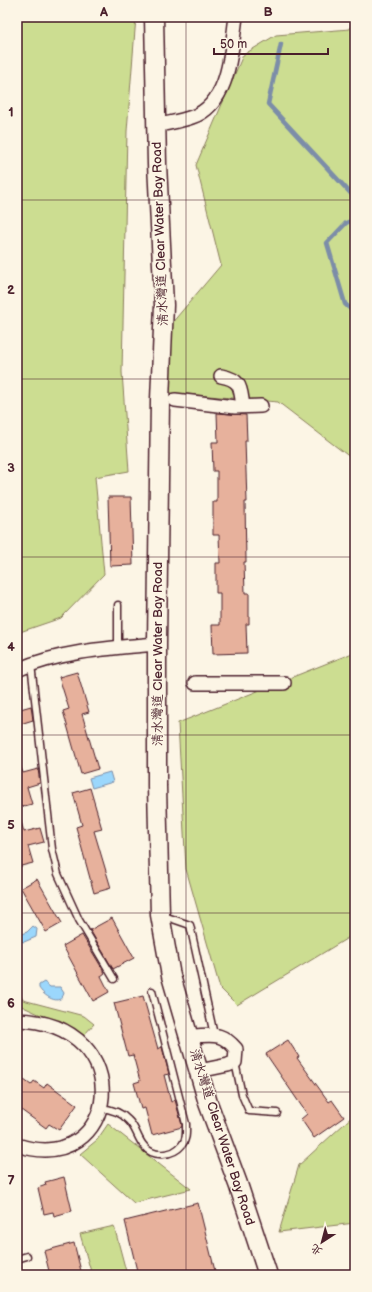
<svg xmlns="http://www.w3.org/2000/svg" width="372" height="1292" font-family="'Balsamiq Sans','LXGW WenKai TC',sans-serif">
  <style>
    .green { fill: #ccdd91; stroke: #8b7e5e }
    .water { fill: #9bd7fc; stroke: #7b8da8 }
    .lines { fill: none; stroke-linecap: round; stroke-linejoin: round }
    .stream { stroke: #7b8da8; stroke-width: 4.5 }
    .building { fill: #e7b19c; stroke: #4a1f2b }
    .service-casing { stroke: #4a1f2b; stroke-width: 9 }
    .minor-casing { stroke: #4a1f2b; stroke-width: 16 }
    .secondary-casing { stroke: #4a1f2b; stroke-width: 21 }
    .service { stroke: #fcf5e5; stroke-width: 6 }
    .minor { stroke: #fcf5e5; stroke-width: 13 }
    .secondary { stroke: #fcf5e5; stroke-width: 18 }
    .grid { fill: none; stroke: #4a1f2b; stroke-width: 1; stroke-opacity: 0.55 }
    .labels { text-anchor: middle; dominant-baseline: central; stroke-width: 3; stroke-linejoin: round; paint-order: stroke }
    .street-label { font-size: 13px; fill: #4a1f2b; stroke: #fcf5e5 }
    .neatline { fill: none; stroke: #4a1f2b; stroke-width: 1.5 }
    .grid-label { font-size: 13px; text-anchor: middle; font-weight: bold; fill: #4a1f2b }
  </style>
  <rect width="100%" height="100%" fill="#fcf5e5"/>
  <filter id="ink" filterUnits="userSpaceOnUse"><feTurbulence type="fractalNoise" baseFrequency=".025" numOctaves="2"/><feDisplacementMap in="SourceGraphic" scale="8" xChannelSelector="R" yChannelSelector="G"/><feConvolveMatrix kernelMatrix="1 2 1 2 8 2 1 2 1" color-interpolation-filters="sRGB"/></filter>
  <g filter="url(#ink)">
    <g class="green">
      <polygon points="17,17 136,17 127,131 122,372 129,471 95,477 104,574 61,618 17,633"/>
      <polygon points="353,17 355,17 355,461 278,402 163,392 171,324 221,265 196,165 243,55 276,35 350,29"/>
      <polygon points="355,652 355,949 351,936 237,1005 220,988 186,869 178,723"/>
      <polygon points="17,989 23,1000 84,1016 94,1024 84,1035 17,1004"/>
      <polygon points="355,1114 355,1223 279,1232 299,1165"/>
      <polygon points="108,1124 191,1189 134,1203 80,1154 97,1140"/>
      <polygon points="114,1226 127,1275 92,1275 80,1234"/>
    </g>
    <g class="water">
      <polygon points="110,772 113,782 92,788 89,778"/>
      <polygon points="33,926 37,929 36,937 24,942 18,940 18,935 27,932"/>
      <path d="M 44,982 L 50,987 L 60,987 L 64,993 C 60,1008 43,995 39,988 L 39,985 Z"/>
    </g>
    <g class="lines">
      <g class="stream">
        <polyline points="281,44 268,104 355,198"/>
        <polyline points="355,219 346,223 327,243 345,304 355,313"/>
      </g>
    </g>
    <g class="building">
      <polygon points="217,413 246,415 247,441 245,441 247,502 245,502 246,562 244,562 245,593 249,593 249,624 246,624 247,653 213,654 212,625 220,625 220,593 216,593 216,563 220,563 219,535 213,535 213,502 217,502 217,471 213,471 212,442 218,442"/>
      <polygon points="108,497 131,497 133,565 110,566"/>
      <polygon points="77,672 89,712 82,714 98,769 81,774 63,711 69,709 59,677"/>
      <polygon points="31,706 33,720 17,725 17,710"/>
      <polygon points="20,765 23,773 38,769 40,783 27,787 32,804 17,808 17,766"/>
      <polygon points="90,788 102,829 94,831 111,888 94,893 76,827 82,825 73,793"/>
      <polygon points="20,818 24,832 40,828 44,842 28,846 33,863 17,867 17,819"/>
      <polygon points="37,879 62,923 46,932 21,888"/>
      <polygon points="112,918 134,958 113,969 90,930"/>
      <polygon points="82,935 105,973 101,976 109,992 93,1001 63,946"/>
      <polygon points="143,996 158,1049 162,1047 169,1074 164,1075 171,1102 175,1100 182,1125 182,1127 152,1135 145,1108 141,1109 134,1083 140,1081 133,1055 128,1056 114,1003"/>
      <polygon points="288,1040 299,1057 297,1058 329,1102 332,1100 344,1117 314,1138 301,1119 307,1114 266,1054"/>
      <polygon points="17,1075 31,1085 34,1081 44,1088 47,1083 77,1105 59,1130 49,1124 46,1128 17,1107"/>
      <polygon points="64,1177 72,1211 54,1216 53,1212 44,1214 38,1188 46,1185 45,1182"/>
      <polygon points="198,1203 216,1275 138,1275 125,1221"/>
      <polygon points="74,1243 82,1275 50,1275 44,1251"/>
    </g>
    <g class="lines">
      <defs>
        <g id="service">
          <polyline points="118,605 118,648"/>
          <polyline points="31,664 52,849 58,874 79,920 114,979"/>
          <polyline points="164,916 190,925 214,1035"/>
          <polyline points="235,1062 242,1095 249,1111 277,1113"/>
          <path d="M 100,1108 C 111,1109 121,1112 128,1120 C 136,1127 137,1138 144,1146 C 153,1158 173,1156 182,1145 C 187,1139 186,1132 186,1124 L 152,991"/>
          <polyline points="17,1259 27,1256"/>
        </g>
        <g id="minor">
          <path d="M 156,126 C 168,123 181,121 192,117 C 230,104 231,50 236,17"/>
          <path d="M 221,376 C 242,380 240,388 243,406"/>
          <polyline points="175,400 235,407 261,406"/>
          <path d="M 17,670 C 61,651 110,648 157,644"/>
          <polyline points="195,683 284,683"/>
          <path d="M 17,1020 C 141,1023 120,1179 17,1145"/>
          <path d="M 189,1036 C 211,1036 220,1030 236,1049 L 235,1062 L 228,1065 L 199,1071"/>
        </g>
        <polyline id="secondary" points="154,17 157,164 164,305 160,400 157,644 157,786 160,915 171,976 208,1103 238,1184 268,1275"/>
      </defs>
      <use href="#service" class="service-casing"/>
      <use href="#minor" class="minor-casing"/>
      <use href="#secondary" class="secondary-casing"/>
      <use href="#service" class="service"/>
      <use href="#minor" class="minor"/>
      <use href="#secondary" class="secondary"/>
    </g>
  </g>
  <path class="grid" d="M 186,17 L 186,1275M 17,200 L 355,200M 17,379 L 355,379M 17,557 L 355,557M 17,735 L 355,735M 17,913 L 355,913M 17,1092 L 355,1092"/>
  <g class="labels">
    <g class="street-label">
      <text transform="translate(160 234) rotate(-92)">清水灣道 Clear Water Bay Road</text>
      <text transform="translate(158 654) rotate(-90)">清水灣道 Clear Water Bay Road</text>
      <text transform="translate(222 1137) rotate(72)">清水灣道 Clear Water Bay Road</text>
    </g>
  </g>
  <rect width="372" height="1292" fill="none" stroke="#fcf5e5" stroke-width="44"/>
  <g transform="translate(322 1242) rotate(216)" stroke="#fcf5e5" stroke-width="3" paint-order="stroke">
  <path d="M0-3L7 15L0 10L-7 15Z" fill="#4a1f2b"/>
  <text y="-6" font-size="11" font-weight="bold" text-anchor="middle" fill="#4a1f2b">北</text>
  </g>
  <path d="M214 48v6h114v-6" fill="none" stroke="#4a1f2b" stroke-width="2"/>
  <text x="220" y="48" font-size="12" fill="#4a1f2b" stroke="#fcf5e5" stroke-width="3" paint-order="stroke">50 m</text>
  <rect x="22" y="22" width="328" height="1248" class="neatline"/>
  <g class="grid-label">
    <text x="104" y="16">A</text>
    <text x="268" y="16">B</text>
    <text x="11" y="116">1</text>
    <text x="11" y="294">2</text>
    <text x="11" y="472">3</text>
    <text x="11" y="651">4</text>
    <text x="11" y="829">5</text>
    <text x="11" y="1007">6</text>
    <text x="11" y="1185">7</text>
  </g>
</svg>
